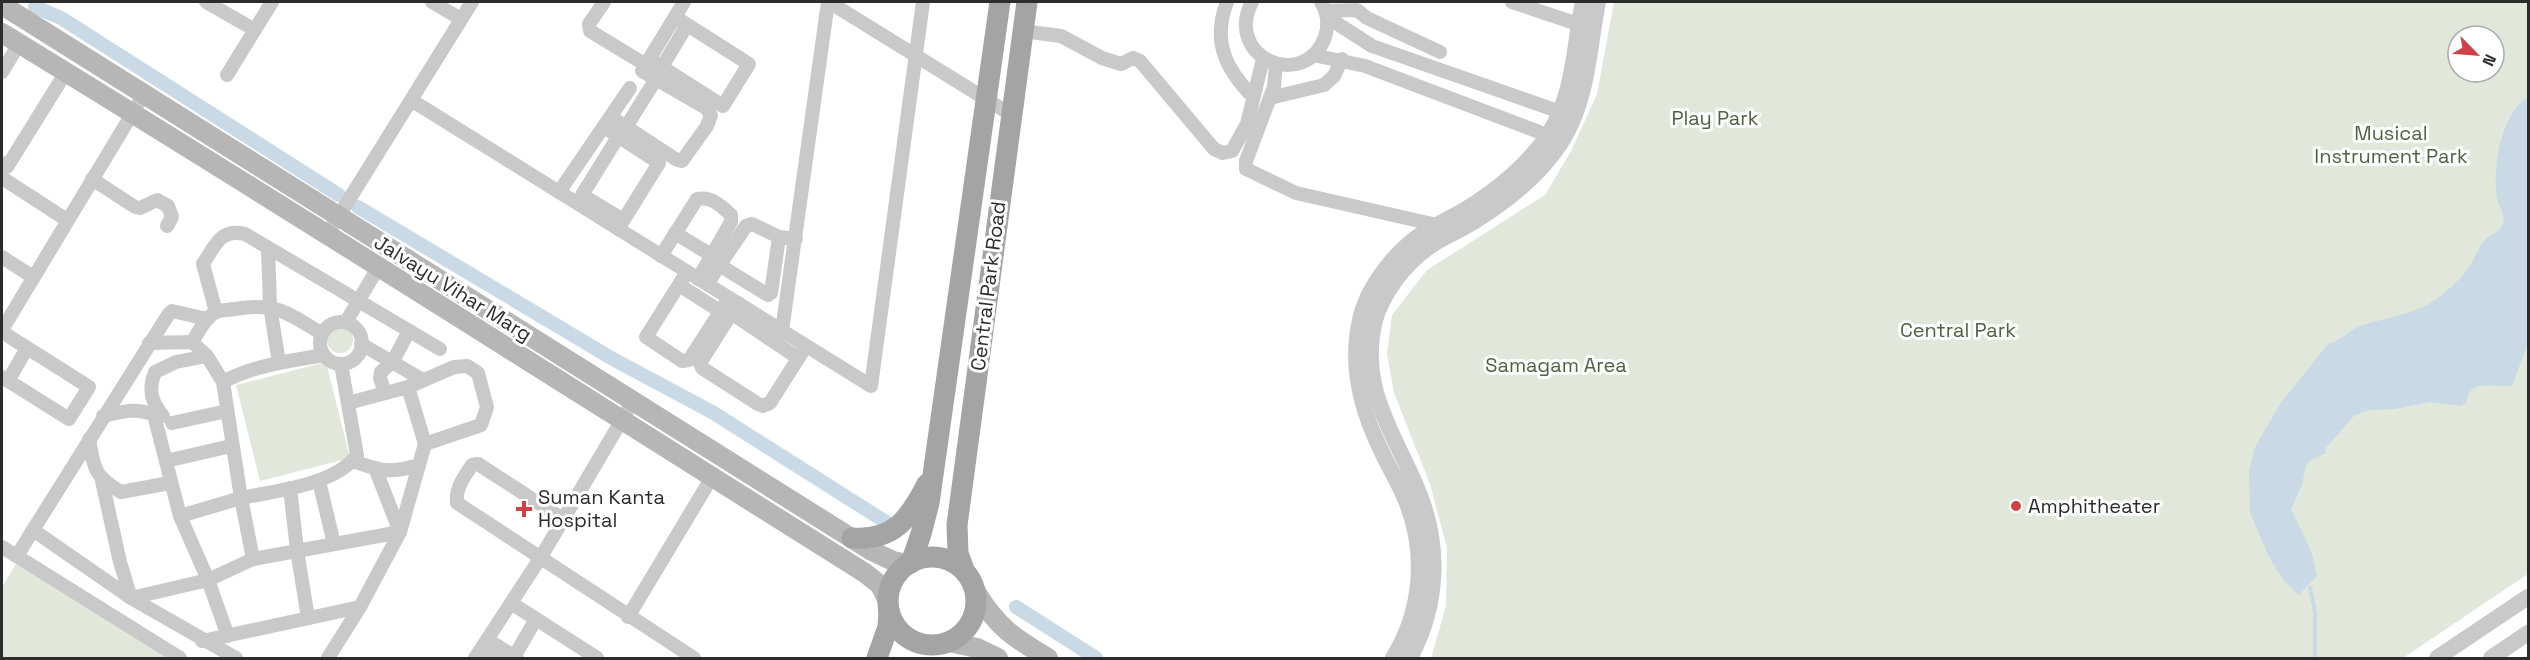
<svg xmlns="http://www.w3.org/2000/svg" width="2530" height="660" font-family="'Space Grotesk',sans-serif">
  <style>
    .green { fill: #e1e8db; fill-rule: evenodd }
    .water { fill: #c9d9e6 }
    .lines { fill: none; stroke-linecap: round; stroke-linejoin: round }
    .stream { stroke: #c9d9e6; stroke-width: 4 }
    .canal { stroke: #c9d9e6; stroke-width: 14 }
    .minor { stroke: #c9c9c9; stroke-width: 14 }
    .tertiary { stroke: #c9c9c9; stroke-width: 16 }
    .secondary { stroke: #b6b6b6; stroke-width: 20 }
    .primary { stroke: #a4a4a4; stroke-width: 21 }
    .poi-dot { fill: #d04145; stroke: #fff; stroke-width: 2 }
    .labels { text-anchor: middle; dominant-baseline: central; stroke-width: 6; stroke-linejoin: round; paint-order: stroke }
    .park-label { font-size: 20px; fill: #4e623f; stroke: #fff }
    .street-label { font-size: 20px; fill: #2c2c2c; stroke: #fff }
    .poi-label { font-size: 20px; fill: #2c2c2c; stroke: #fff; text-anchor: start }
  </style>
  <rect width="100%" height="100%" fill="#fff"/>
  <g class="green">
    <path d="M 1614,2 L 2528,2 L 2528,574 L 2403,658 L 1431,658 L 1446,606 L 1447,548 L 1430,484 L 1394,393 L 1387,354 L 1392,315 L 1427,270 L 1545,195 L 1571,151 L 1597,94 ZM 2458,36 L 2494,36 L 2494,72 L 2458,72 Z"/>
    <circle cx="340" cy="340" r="13"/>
    <polygon points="326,362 350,458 260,481 236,385"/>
    <polygon points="16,564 170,658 2,658 2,587"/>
  </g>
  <path class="water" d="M 2528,98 L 2528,343 L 2512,386 C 2493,388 2470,377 2466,403 L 2460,406 L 2430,402 L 2395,409 L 2368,410 L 2354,416 L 2325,449 L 2326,453 L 2311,460 L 2306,465 L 2302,485 L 2291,509 L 2312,553 L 2317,576 L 2299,595 L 2283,580 L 2268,555 L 2250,513 L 2249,471 L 2254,449 L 2280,404 L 2328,344 C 2342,340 2349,330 2360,326 C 2395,314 2421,316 2451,287 C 2457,281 2465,274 2469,267 C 2475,258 2479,246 2486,239 C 2491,234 2500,232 2503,224 C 2506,213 2498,207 2497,198 C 2492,170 2501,111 2528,98 Z"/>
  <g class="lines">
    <polyline class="stream" points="2310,588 2315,612 2315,658"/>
    <g class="canal">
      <polyline points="35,7 61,18 339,195"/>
      <polyline points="358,207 611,358 712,412 889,524"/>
      <polyline points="1016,607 1096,658"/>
    </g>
    <g class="minor">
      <polyline points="206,2 255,30"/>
      <polyline points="432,2 461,19"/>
      <polyline points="604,2 589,24 590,31 646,65"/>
      <polyline points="829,2 1010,114"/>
      <path d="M 1227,2 C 1212,41 1225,68 1253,97"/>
      <path d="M 1252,2 C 1223,58 1305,92 1325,37 C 1329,25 1327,12 1321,2"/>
      <polyline points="1512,2 1578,24"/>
      <polyline points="1325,11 1357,10 1367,18 1440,52"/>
      <polyline points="1327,17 1372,46 1569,115"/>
      <polyline points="1023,31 1061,36 1102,58 1121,64 1133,58 1140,61 1214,149 1223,153 1232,151 1247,124 1263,59"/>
      <polyline points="1313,55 1365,66 1555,138"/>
      <polyline points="649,59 723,106 749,64 675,17"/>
      <polyline points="1276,64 1274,87 1246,161 1246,169 1296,193 1437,225"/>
      <polyline points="645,66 684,2"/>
      <polyline points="662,67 687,25"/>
      <polyline points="2,72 19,44"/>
      <polyline points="227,75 272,2"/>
      <polyline points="1270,98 1324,85 1334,76 1342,59"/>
      <polyline points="411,100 871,386 923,2"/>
      <polyline points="611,117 677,160 682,161 707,126 711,115 706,108 642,71"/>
      <polyline points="604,127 659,163 618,229"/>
      <polyline points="626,127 656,79"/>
      <polyline points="618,137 582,195 623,220"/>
      <polyline points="2,163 7,167 66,72"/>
      <polyline points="2,178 67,220"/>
      <polyline points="92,179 135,207 140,208 157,200 168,206 172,217 167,226"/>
      <polyline points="559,192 630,88"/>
      <polyline points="675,233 711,255"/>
      <polyline points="327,235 472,2"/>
      <polyline points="268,249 270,306 279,363"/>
      <path d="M 661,256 L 697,199 C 712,196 721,206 731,215 L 731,222 L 698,279"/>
      <polyline points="2,257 33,277"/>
      <polyline points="719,265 768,295 771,293 779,237"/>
      <polyline points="687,272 646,337 682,361 689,360 729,298"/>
      <polyline points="707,284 746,226 752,224 779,237 796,239"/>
      <polyline points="679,285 720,311"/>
      <polyline points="738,303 700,363 702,368 758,404 763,406 770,403 806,346"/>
      <path d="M 216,312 L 203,264 C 215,246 220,228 245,234 L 440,349"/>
      <polyline points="731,313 798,358"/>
      <polyline points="207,319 172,311 168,315 33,530 131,598 236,658"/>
      <polyline points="346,322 379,266"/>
      <circle cx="341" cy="343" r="21"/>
      <polyline points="2,330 144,94"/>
      <polyline points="782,331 828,2"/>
      <polyline points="2,332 89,387 69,419 2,377"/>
      <path d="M 192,342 C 199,332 205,317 216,312 C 221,310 229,310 235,309 C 275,302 289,313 322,334"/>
      <polyline points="149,343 192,342 207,356 223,382"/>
      <polyline points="361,344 423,380"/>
      <path d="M 324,355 C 290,361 254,365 223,382 L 241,498 C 274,491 336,485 357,455 L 341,364"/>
      <polyline points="8,381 27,348"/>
      <polyline points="408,387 425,444"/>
      <polyline points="385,393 380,378 381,372 393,361 409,331"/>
      <path d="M 103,416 C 121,412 136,407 154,415 L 180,516 L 208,580 L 253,559 L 400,532 L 375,468"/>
      <path d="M 163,416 C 151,401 148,390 155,372 L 176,362 L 207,356"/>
      <polyline points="172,423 227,411"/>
      <path d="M 89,439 C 94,469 94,476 121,492 L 170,483"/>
      <polyline points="166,461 231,446"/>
      <path d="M 352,461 C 383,471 388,474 419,465"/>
      <polyline points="102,481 120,562 131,598 208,580 228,636"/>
      <polyline points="319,481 334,544"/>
      <polyline points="290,488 297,550 308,618"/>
      <polyline points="180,516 241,498 253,559"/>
      <path d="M 563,519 L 478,464 L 472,465 C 464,477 455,489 457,503 L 694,658"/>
      <polyline points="2,547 180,658"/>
      <polyline points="17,556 33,530"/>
      <polyline points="511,603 597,658"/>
      <polyline points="628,617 712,477"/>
      <polyline points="488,640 517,658"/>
      <polyline points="202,641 360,607"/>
      <polyline points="481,650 496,658"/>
      <polyline points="514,657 536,619"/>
      <polyline points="328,658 360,607 400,532 425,444 481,425 487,407 478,373 467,366 454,367 408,387 348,403"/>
      <polyline points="475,658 541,557 633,401"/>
    </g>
    <g class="tertiary">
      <path d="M 1393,658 C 1422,611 1427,553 1406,501 C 1399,483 1388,466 1380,448 C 1361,409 1350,364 1360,320 C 1367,286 1397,249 1426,231 C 1439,223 1453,217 1466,209 C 1497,190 1530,163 1549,133 C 1574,95 1574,45 1583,2"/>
      <path d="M 1410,658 C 1439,604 1441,544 1417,488 C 1394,433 1360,389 1374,324 C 1381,294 1406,262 1432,245 C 1446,236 1461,230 1475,221 C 1507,201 1542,173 1562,141 C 1588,100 1589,48 1598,2"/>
      <polyline points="2437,658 2528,597"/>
      <polyline points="2491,658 2528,633"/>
    </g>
    <g class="secondary">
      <polyline points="2,5 872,551 893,561 908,564"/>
      <path d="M 2,33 C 292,210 578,393 865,573 L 880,585 L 888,601"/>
      <path d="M 976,592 C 997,627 1014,638 1048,658"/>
      <polyline points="949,642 977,648 998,658"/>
    </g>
    <g class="primary">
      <path d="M 852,538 C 894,541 909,519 927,484"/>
      <circle cx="932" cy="601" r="44"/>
      <polyline points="911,563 921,534 929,503 1000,2"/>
      <polyline points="964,570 958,553 957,525 1027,2"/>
      <polyline points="877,658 888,627 889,609"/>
    </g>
  </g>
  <g class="poi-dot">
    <circle cx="2016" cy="506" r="6"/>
    <path d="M521 500h6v6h6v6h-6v6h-6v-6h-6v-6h6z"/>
  </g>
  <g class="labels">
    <g class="park-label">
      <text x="1715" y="118">Play Park</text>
      <text x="2391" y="133">Musical<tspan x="2391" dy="23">Instrument Park</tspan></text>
      <text x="1958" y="330">Central Park</text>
      <text x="1556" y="365">Samagam Area</text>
    </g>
    <g class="street-label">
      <text transform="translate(988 286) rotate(-83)">Central Park Road</text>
      <text transform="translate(453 288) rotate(32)">Jalvayu Vihar Marg</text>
    </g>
    <g class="poi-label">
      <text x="538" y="497">Suman Kanta<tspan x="538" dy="23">Hospital</tspan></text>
      <text x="2028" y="506">Amphitheater</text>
    </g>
  </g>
  <rect width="2530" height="660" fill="none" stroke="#2c2c2c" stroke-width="6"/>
  <g transform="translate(2476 54) rotate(115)"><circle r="28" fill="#ffffff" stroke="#ababab" stroke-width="1.5"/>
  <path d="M0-4.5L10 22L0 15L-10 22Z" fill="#d04145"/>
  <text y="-9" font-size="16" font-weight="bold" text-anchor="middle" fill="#2c2c2c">N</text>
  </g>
</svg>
